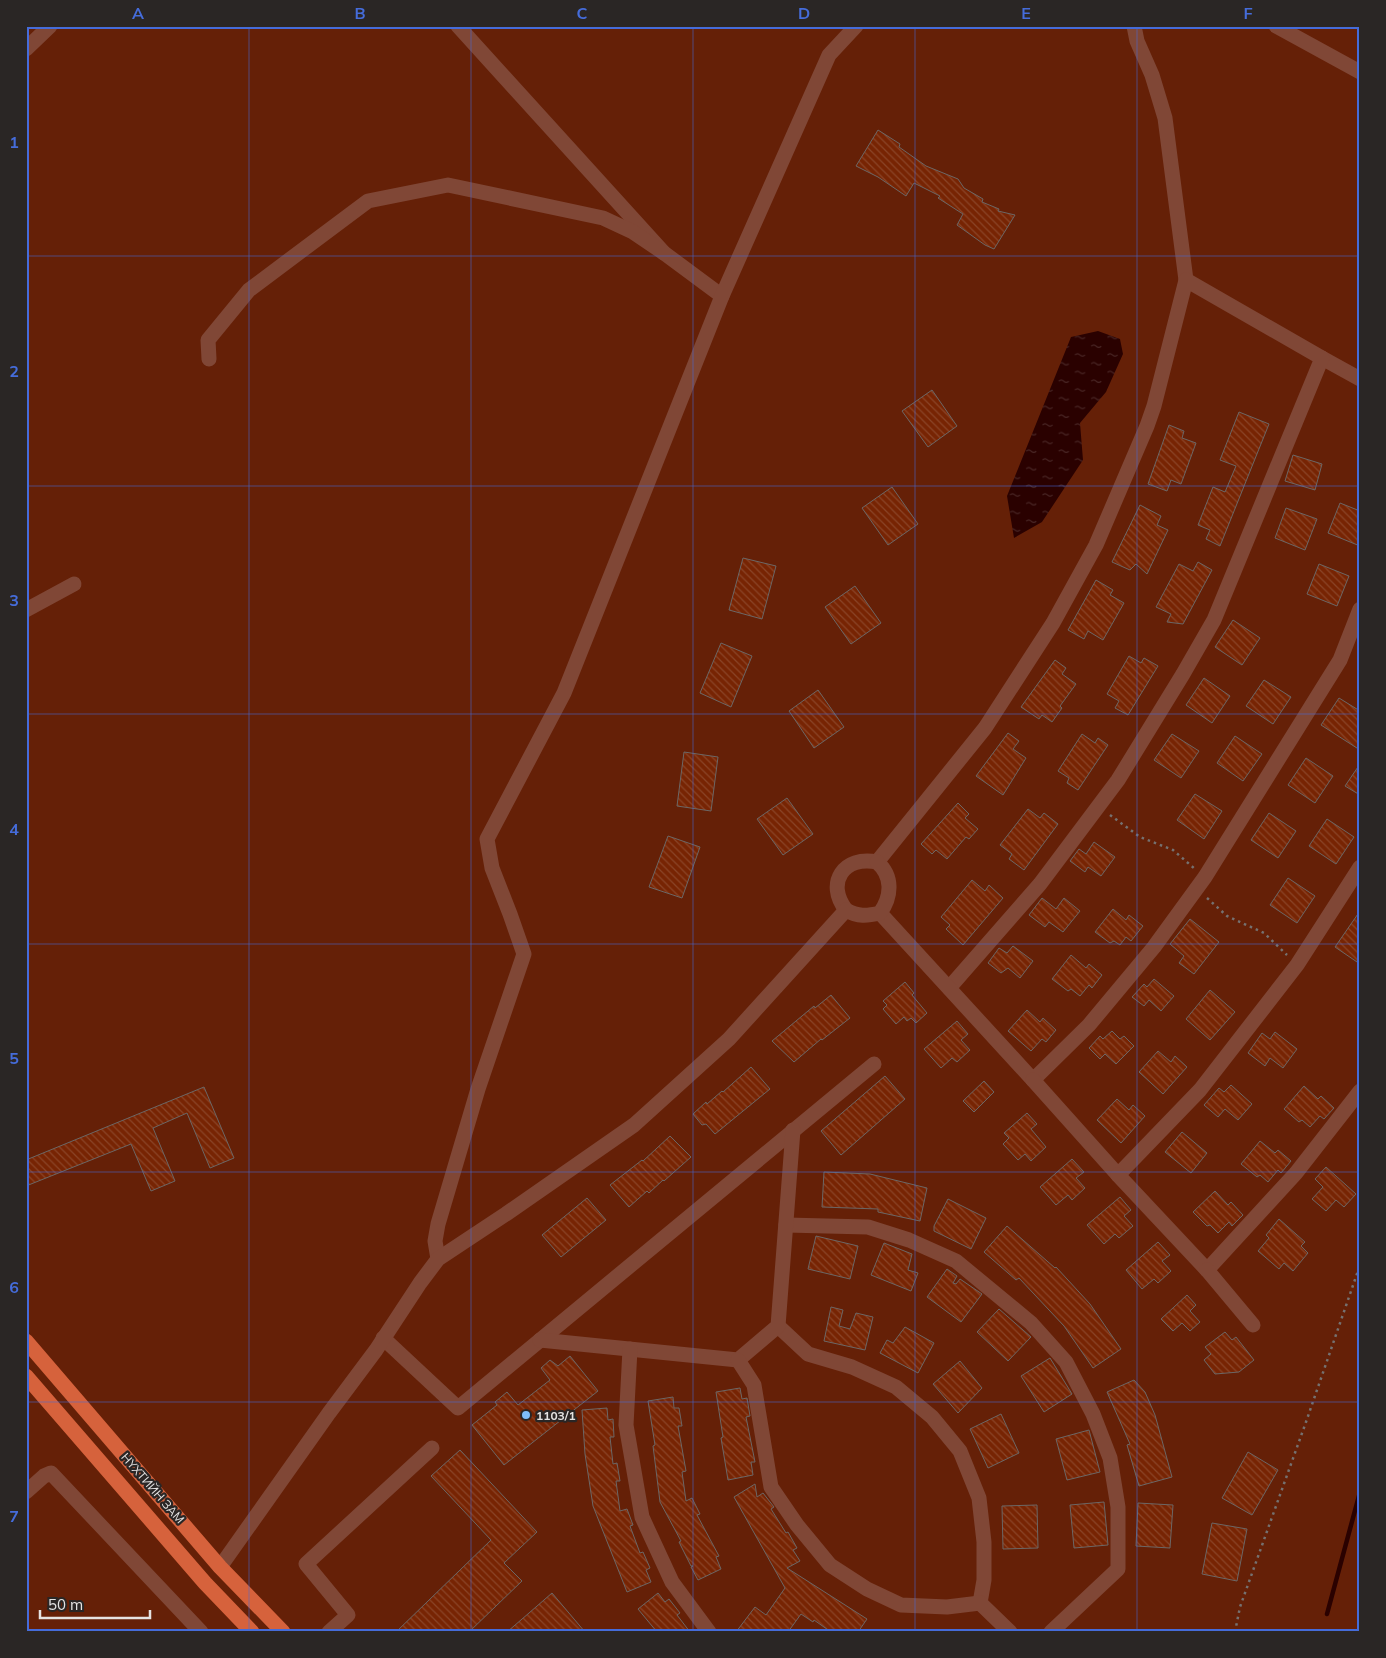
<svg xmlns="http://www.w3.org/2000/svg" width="1386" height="1658" font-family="Mulish,sans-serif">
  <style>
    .park { fill: #652007 }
    .water { fill: url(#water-ripples) }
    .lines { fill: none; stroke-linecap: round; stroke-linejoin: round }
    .stream { stroke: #2a0100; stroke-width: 4.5 }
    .building { fill: url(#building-back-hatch); stroke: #6b6766 }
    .path { stroke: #757170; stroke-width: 2.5; stroke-dasharray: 2.5 4; stroke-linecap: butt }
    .minor { stroke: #804736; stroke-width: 15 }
    .major { stroke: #d6623c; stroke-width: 15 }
    .grid { fill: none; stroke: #456cda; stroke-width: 1; stroke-opacity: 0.55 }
    .poi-dot { fill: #7ebdf9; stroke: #2a2625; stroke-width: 2 }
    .labels { text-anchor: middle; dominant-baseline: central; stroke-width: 4.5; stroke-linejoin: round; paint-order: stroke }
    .poi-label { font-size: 12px; font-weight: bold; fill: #e5e3e2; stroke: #2a2625; text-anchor: start }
    .street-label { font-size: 12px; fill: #e5e3e2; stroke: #2a2625 }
    .neatline { fill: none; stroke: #456cda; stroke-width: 2 }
    .grid-label { font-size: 16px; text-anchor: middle; font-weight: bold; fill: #456cda }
  </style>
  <defs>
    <pattern id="water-ripples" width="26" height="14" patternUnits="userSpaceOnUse" patternTransform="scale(1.25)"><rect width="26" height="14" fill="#2a0100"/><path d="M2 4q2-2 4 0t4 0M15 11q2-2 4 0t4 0" fill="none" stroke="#492625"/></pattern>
    <pattern id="building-back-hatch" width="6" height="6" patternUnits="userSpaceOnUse" patternTransform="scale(1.25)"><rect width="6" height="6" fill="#772403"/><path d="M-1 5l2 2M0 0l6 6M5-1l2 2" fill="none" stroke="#8a4427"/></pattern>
  </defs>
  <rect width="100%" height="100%" fill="#2a2625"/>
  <rect class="park" x="26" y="26" width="1334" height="1606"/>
  <polygon class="water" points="1098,331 1120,339 1123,354 1106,392 1080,423 1083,460 1042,522 1014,538 1007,496 1071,337"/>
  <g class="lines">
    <polyline class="stream" points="1327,1614 1360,1492"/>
  </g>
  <g class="building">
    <polygon points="878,130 900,144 899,147 926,166 958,179 964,188 983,199 982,202 999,209 998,211 1015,215 994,249 985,245 957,225 963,214 938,198 940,196 914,183 906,196 878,177 856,166"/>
    <polygon points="932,390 957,426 928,447 902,411"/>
    <polygon points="1239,412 1269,424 1220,546 1206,539 1210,530 1198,525 1213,487 1225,492 1236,466 1220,460"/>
    <polygon points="1169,425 1184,431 1182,438 1196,443 1181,484 1171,480 1167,491 1148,484"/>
    <polygon points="1293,455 1322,464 1315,490 1285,481"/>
    <polygon points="892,487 918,524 888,545 862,508"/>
    <polygon points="1340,503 1360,511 1360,546 1328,533"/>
    <polygon points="1140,505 1161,516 1157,525 1168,530 1147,574 1136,564 1130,570 1112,562"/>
    <polygon points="1286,508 1317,519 1305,550 1275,538"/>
    <polygon points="743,558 776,566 762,619 729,610"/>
    <polygon points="1198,562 1212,570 1183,624 1167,622 1171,614 1156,607 1179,564 1193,571"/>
    <polygon points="1319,564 1349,576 1337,606 1307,594"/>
    <polygon points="1096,580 1113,590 1110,595 1124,603 1103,640 1088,631 1084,639 1068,630"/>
    <polygon points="855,586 881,623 851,644 825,607"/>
    <polygon points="1233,620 1260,638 1242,665 1215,647"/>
    <polygon points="721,643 752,656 731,707 700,693"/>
    <polygon points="1129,656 1141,663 1144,658 1158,666 1128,715 1115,708 1119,701 1107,694"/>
    <polygon points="1055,660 1066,668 1062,674 1076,684 1060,706 1062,708 1052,722 1042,715 1039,719 1021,707"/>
    <polygon points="1204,678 1230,696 1212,723 1186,705"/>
    <polygon points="1264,680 1291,697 1273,724 1246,706"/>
    <polygon points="818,690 844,727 814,748 789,711"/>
    <polygon points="1339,698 1360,711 1360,750 1321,725"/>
    <polygon points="1008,733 1019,741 1013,749 1026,758 1003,795 976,776"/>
    <polygon points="1082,734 1095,743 1098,738 1108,745 1078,790 1067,783 1069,778 1058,771"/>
    <polygon points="1172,734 1199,751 1181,778 1154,760"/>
    <polygon points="1235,736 1262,754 1243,781 1217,763"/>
    <polygon points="684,752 718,757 711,811 677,806"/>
    <polygon points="1306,758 1333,776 1315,803 1288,785"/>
    <polygon points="1360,764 1360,795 1345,786"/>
    <polygon points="1195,794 1222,811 1204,839 1177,820"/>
    <polygon points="787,798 813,834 783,855 757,819"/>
    <polygon points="958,803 969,814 965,818 978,829 969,839 966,837 947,859 936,850 932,854 921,844"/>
    <polygon points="1028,809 1040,818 1044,813 1058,824 1024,870 1009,859 1012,854 1000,845"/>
    <polygon points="1269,813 1296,831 1278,858 1251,840"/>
    <polygon points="1327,819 1354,837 1336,864 1309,846"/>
    <polygon points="668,836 700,847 682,898 649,887"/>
    <polygon points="1094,842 1115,857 1101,876 1088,867 1085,872 1070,861 1079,849 1086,854"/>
    <polygon points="1288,878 1315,896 1297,923 1270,905"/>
    <polygon points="972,880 985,891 989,885 1003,898 963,945 946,929 950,925 941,917"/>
    <polygon points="1042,898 1056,909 1064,898 1080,911 1063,932 1049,922 1045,927 1029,915"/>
    <polygon points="1113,909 1126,920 1129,915 1143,926 1131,941 1126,937 1120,945 1114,941 1110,943 1095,932"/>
    <polygon points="1360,911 1360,964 1335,947"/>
    <polygon points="1190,919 1219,942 1194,974 1179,963 1184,956 1170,944"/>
    <polygon points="1013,946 1033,961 1020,978 1008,968 1001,973 988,963 999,948 1007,953"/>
    <polygon points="1071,955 1086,968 1089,964 1102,975 1092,988 1089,985 1080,996 1071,989 1068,991 1052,979"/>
    <polygon points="1154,979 1174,996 1161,1011 1149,1000 1144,1006 1132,997 1144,984 1147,987"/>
    <polygon points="905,982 914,993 912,995 927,1013 916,1023 911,1018 907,1021 904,1017 896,1024 883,1009 887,1005 883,1001"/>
    <polygon points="1210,990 1235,1012 1210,1040 1186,1019"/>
    <polygon points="831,995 850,1018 822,1040 821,1039 794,1062 772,1041 814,1006 815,1008"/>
    <polygon points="1027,1010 1040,1022 1043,1018 1056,1030 1046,1042 1042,1039 1031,1051 1008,1031"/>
    <polygon points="957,1021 968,1034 961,1040 970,1050 957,1062 952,1058 941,1068 924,1049"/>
    <polygon points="1112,1031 1120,1039 1124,1036 1134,1046 1116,1064 1105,1054 1100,1059 1089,1048 1100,1036 1103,1039"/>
    <polygon points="1275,1032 1297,1049 1283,1068 1270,1058 1265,1066 1248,1053 1262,1033 1270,1039"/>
    <polygon points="1158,1051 1171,1062 1175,1056 1187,1067 1163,1094 1139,1072"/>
    <polygon points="751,1067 770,1089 715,1134 706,1124 702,1125 693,1114 706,1102 707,1104 722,1091 723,1092"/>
    <polygon points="885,1076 905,1099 841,1155 821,1131"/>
    <polygon points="984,1081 994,1092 974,1112 963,1101"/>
    <polygon points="1231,1085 1252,1104 1238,1120 1225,1109 1218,1117 1204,1105 1219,1088 1224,1092"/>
    <polygon points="1304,1086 1318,1099 1321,1096 1334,1108 1324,1119 1320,1116 1310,1127 1302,1120 1299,1122 1284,1109"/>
    <polygon points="204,1087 234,1158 210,1168 187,1113 153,1128 175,1181 151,1191 131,1144 26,1186 26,1160"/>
    <polygon points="1117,1099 1129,1110 1133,1105 1145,1116 1121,1143 1097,1120"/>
    <polygon points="1027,1113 1037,1124 1031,1129 1046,1147 1031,1161 1025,1154 1018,1160 1003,1144 1009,1138 1004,1133"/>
    <polygon points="1182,1132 1207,1153 1191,1173 1165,1152"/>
    <polygon points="670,1136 691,1157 664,1181 663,1180 649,1193 647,1191 629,1207 610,1185 642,1160 643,1161"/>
    <polygon points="1260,1141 1275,1153 1278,1150 1291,1161 1281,1173 1278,1170 1268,1182 1260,1175 1257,1177 1241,1164"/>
    <polygon points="1072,1159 1084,1172 1076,1178 1085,1188 1072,1200 1068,1195 1056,1205 1040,1187"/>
    <polygon points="1326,1167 1356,1194 1344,1207 1336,1200 1326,1211 1312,1199 1323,1187 1315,1179"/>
    <polygon points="824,1172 870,1174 927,1188 920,1221 878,1212 878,1209 822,1207"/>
    <polygon points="1215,1191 1228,1205 1231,1202 1243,1215 1232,1226 1229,1222 1218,1233 1210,1225 1207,1226 1193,1212"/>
    <polygon points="1120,1197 1131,1210 1124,1216 1133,1226 1119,1238 1115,1234 1104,1244 1087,1225"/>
    <polygon points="587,1198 606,1220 561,1257 542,1235"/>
    <polygon points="948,1199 986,1218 971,1249 934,1231 934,1226"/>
    <polygon points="1279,1219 1305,1242 1301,1246 1308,1253 1293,1271 1284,1263 1279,1269 1258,1251 1269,1238 1266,1235"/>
    <polygon points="1007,1226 1055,1268 1056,1267 1090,1304 1121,1349 1093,1368 1064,1326 1019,1278 1016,1280 984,1252"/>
    <polygon points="816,1236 858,1246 850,1279 808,1269"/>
    <polygon points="1158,1242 1170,1255 1162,1261 1171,1271 1158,1283 1154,1279 1142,1289 1126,1270"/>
    <polygon points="884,1243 912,1254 908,1270 918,1273 911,1291 871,1275"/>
    <polygon points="947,1269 957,1276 953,1283 956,1284 960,1279 982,1294 961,1322 927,1297"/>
    <polygon points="1187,1295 1196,1305 1190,1311 1200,1322 1190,1331 1182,1323 1173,1331 1161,1319"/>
    <polygon points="831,1307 843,1310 839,1326 850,1329 856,1313 873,1317 865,1350 824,1341"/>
    <polygon points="999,1309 1031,1337 1008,1361 977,1332"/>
    <polygon points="905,1327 934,1343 918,1373 880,1353 887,1340 893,1343"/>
    <polygon points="1225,1332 1232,1340 1236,1337 1254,1360 1239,1372 1215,1374 1204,1360 1211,1354 1205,1347"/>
    <polygon points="570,1356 598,1391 504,1465 472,1425 497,1405 495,1402 507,1392 518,1405 550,1380 541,1368 550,1360 558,1366"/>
    <polygon points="1050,1358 1072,1394 1044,1412 1021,1376"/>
    <polygon points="960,1361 982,1388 958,1413 933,1384"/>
    <polygon points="1134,1380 1145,1392 1155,1415 1172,1477 1139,1486 1127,1445 1130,1444 1107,1392"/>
    <polygon points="740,1388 742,1399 747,1398 750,1416 746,1417 755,1462 751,1462 753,1475 728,1480 721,1438 723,1437 716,1392"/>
    <polygon points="673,1397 674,1408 679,1408 682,1426 678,1426 686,1471 682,1472 686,1501 692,1498 700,1514 697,1515 719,1556 716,1557 721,1569 698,1580 691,1567 693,1566 691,1566 679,1542 681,1541 660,1502 653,1446 655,1445 648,1401"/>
    <polygon points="607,1408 608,1420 613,1419 614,1437 610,1437 613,1464 617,1463 620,1481 616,1481 620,1511 627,1509 633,1525 630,1526 640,1553 643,1552 650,1568 646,1570 651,1582 627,1592 593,1506 585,1454 582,1410"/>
    <polygon points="1001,1414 1019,1453 988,1468 970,1429"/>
    <polygon points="1089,1430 1100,1472 1067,1480 1056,1439"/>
    <polygon points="460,1450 537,1532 504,1563 522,1581 469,1632 396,1632 491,1540 431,1476"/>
    <polygon points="1248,1452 1278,1470 1252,1515 1222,1498"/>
    <polygon points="755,1484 757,1497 763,1493 774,1507 771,1509 786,1533 788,1532 797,1548 793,1550 800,1561 787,1568 867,1619 858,1632 831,1632 814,1620 813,1622 801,1614 788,1632 736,1632 755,1607 766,1615 785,1588 734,1497"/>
    <polygon points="1104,1502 1108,1545 1074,1548 1070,1505"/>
    <polygon points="1138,1503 1173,1505 1170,1548 1136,1546"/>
    <polygon points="1037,1505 1038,1548 1003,1549 1002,1506"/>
    <polygon points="1212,1523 1247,1529 1237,1581 1202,1574"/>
    <polygon points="552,1593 585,1632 507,1632 529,1613"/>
    <polygon points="658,1593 665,1602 669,1599 680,1613 677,1615 690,1632 657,1632 638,1609"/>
  </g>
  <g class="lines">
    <g class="path">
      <polyline points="1110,815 1140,837 1173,850 1195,869"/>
      <polyline points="1207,898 1227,916 1264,933 1287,955"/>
      <polyline points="1235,1632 1240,1607 1306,1422 1360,1265"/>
    </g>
    <g class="minor">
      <polyline points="458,26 664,253 722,296"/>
      <polyline points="1134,26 1137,41 1152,75 1165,118 1186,280"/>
      <polyline points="1276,26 1360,72"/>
      <polyline points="26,49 50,26"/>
      <polyline points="1322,358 1360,379"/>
      <polyline points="209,359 208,340 249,290 368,201 448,185 603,218 633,232 664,253"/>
      <polyline points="26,610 74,584"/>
      <path d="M 846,910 C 825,883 844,855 877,862 L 985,728 L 1053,623 L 1096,545 L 1147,426 L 1154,406 L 1186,280 L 1322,358 L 1214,620 L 1183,674 L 1118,780 L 1040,884 L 949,988"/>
      <polyline points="880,913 1033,1080 1089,1025 1154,947 1205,877 1340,660 1360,609"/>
      <polyline points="1033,1080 1118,1175 1200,1090 1297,965 1360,867"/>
      <polyline points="1118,1175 1207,1270 1296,1173 1360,1091"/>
      <polyline points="786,1225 868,1227 909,1240 956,1261 1031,1323 1066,1362 1093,1414 1110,1458 1118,1507 1118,1569 1051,1632"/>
      <polyline points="438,1259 435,1241 438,1224 478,1089 524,954 510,914 492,868 487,839 564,693 722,296 829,55 856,26"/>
      <polyline points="1207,1270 1253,1325"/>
      <polyline points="778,1326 808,1354 852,1367 896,1387 932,1417 960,1451 979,1498 984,1542 984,1580 980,1603"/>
      <polyline points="383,1338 458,1408 874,1064"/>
      <polyline points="540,1340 738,1360 778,1326 793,1130"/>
      <polyline points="630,1349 626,1425 642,1517 672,1582 709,1632"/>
      <polyline points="738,1360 754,1385 771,1487 797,1525 830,1565 867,1589 901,1605 947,1607 980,1603 1010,1632"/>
      <polyline points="26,1492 44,1476 51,1473 201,1632"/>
      <path d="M 220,1567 L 329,1413 L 376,1350 L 420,1283 L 438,1259 L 506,1214 L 634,1125 L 729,1039 L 846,910 C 858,917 867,916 880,913 C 892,896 893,876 877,862"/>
      <polyline points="329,1632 348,1615 306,1564 432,1448"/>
    </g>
    <g class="major">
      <polyline points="26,1341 220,1567 283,1632"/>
      <polyline points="26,1376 205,1583 252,1632"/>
    </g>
  </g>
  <path class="grid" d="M 249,26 L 249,1632M 471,26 L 471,1632M 693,26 L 693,1632M 915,26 L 915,1632M 1137,26 L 1137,1632M 26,256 L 1360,256M 26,486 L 1360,486M 26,714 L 1360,714M 26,944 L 1360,944M 26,1172 L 1360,1172M 26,1402 L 1360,1402"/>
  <circle class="poi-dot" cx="526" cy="1415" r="5"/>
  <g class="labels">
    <g class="poi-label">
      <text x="536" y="1415">1103/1</text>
    </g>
    <g class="street-label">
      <text transform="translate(153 1488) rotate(49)">НҮХТИЙН ЗАМ</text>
    </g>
  </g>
  <rect width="1386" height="1658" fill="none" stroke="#2a2625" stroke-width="55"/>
  <path d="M40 1610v8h110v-8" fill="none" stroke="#e5e3e2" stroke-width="2.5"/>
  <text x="48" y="1610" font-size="15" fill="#e5e3e2" stroke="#2a2625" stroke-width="4" paint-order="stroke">50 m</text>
  <rect x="28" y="28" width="1330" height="1602" class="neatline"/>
  <g class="grid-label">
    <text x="138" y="19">A</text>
    <text x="360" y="19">B</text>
    <text x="582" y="19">C</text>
    <text x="804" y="19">D</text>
    <text x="1026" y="19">E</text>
    <text x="1248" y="19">F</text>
    <text x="14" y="148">1</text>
    <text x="14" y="377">2</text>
    <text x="14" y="606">3</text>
    <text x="14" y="835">4</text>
    <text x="14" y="1064">5</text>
    <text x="14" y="1293">6</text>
    <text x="14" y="1522">7</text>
  </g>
</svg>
